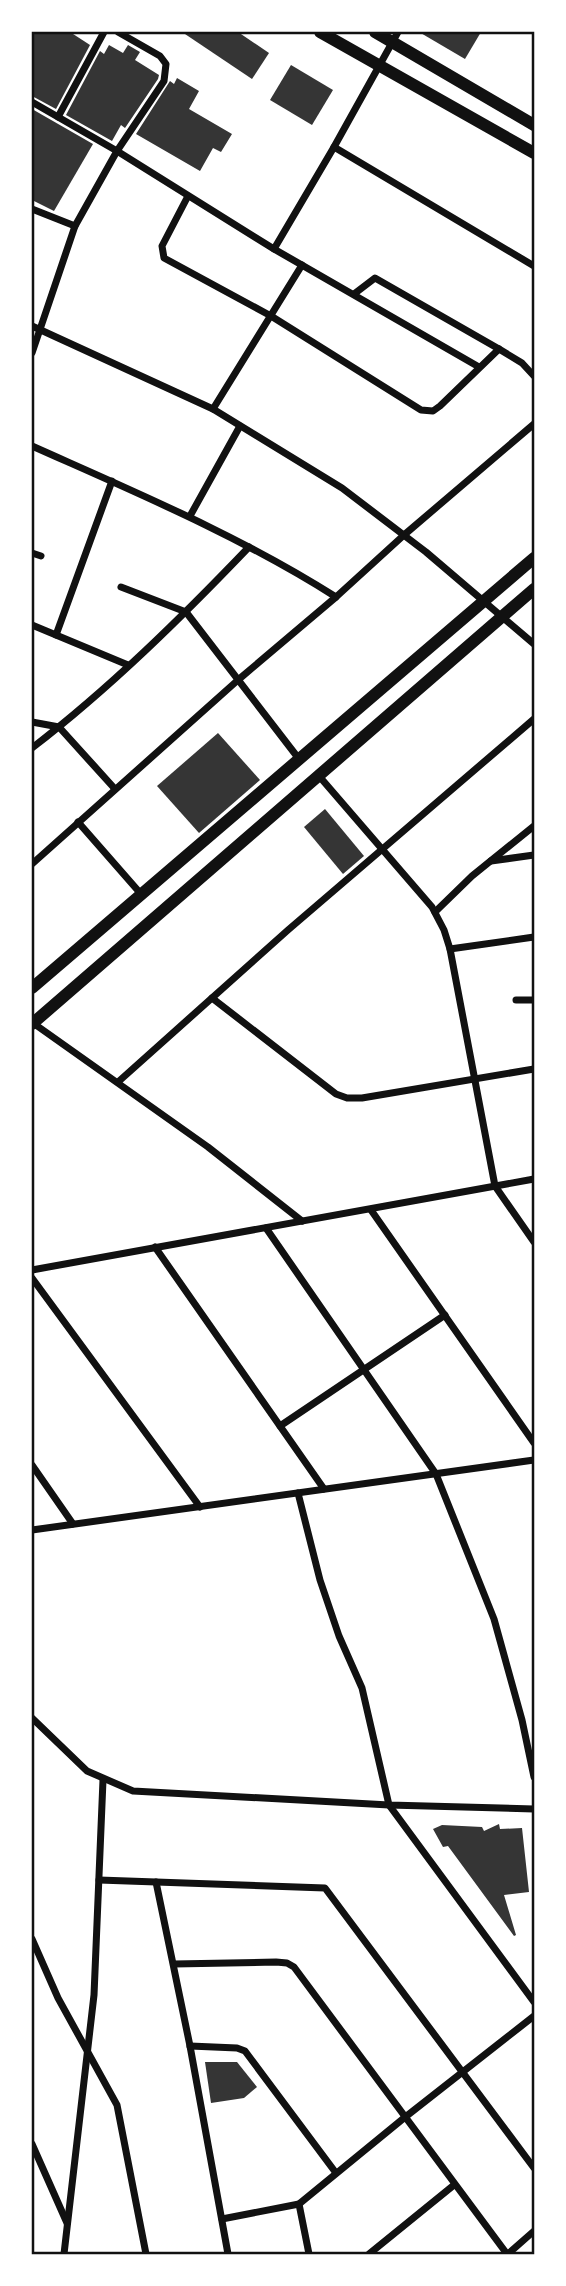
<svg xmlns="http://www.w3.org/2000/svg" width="566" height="2286" font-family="Jost,sans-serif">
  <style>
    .building { fill: #353535 }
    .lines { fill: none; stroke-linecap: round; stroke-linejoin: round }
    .minor { stroke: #111; stroke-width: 7 }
    .secondary { stroke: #111; stroke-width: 12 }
    .neatline { fill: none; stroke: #111; stroke-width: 2.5 }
  </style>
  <rect width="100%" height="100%" fill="#fff"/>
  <g class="building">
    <polygon points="32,32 70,32 90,45 56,109 32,96"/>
    <polygon points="182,32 238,32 269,53 252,79"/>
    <polygon points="419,32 481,32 465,59"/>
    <polygon points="109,45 123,53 128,45 140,52 135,60 159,75 158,79 125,128 121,125 112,141 66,115 100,51 104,54"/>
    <polygon points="291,65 333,90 312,125 270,100"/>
    <polygon points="177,78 199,91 189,109 232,134 221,152 213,148 200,171 136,134 170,81 174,84"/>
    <polygon points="32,109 93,144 54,211 32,200"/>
    <polygon points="218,733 260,780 199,833 157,786"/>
    <polygon points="325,809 364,856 343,874 304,827"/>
    <polygon points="499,1824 500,1829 522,1828 529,1892 504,1895 516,1935 514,1936 448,1846 443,1847 433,1829 442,1825 482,1827 484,1831"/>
    <polygon points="205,2062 237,2062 257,2087 244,2098 211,2103"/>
  </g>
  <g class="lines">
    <g class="minor">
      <polyline points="398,32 334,147 534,266"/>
      <polyline points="32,102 117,151 274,249 479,367"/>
      <polyline points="58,117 104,32"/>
      <polyline points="188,196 162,246 164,258 271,316 421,410 433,411 440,406 499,349"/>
      <polyline points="32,209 75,226"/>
      <polyline points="274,249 334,147"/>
      <polyline points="354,294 375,278 499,349 522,363 534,376"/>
      <polyline points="32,326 213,409 342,488 426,552 534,644"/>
      <polyline points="32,353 75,226 117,151 164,81 166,64 160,56 118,32"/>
      <polyline points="213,409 302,265"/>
      <path d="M 32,446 C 135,492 240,536 336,597"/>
      <polyline points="190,516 240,426"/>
      <polyline points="32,553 41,556"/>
      <polyline points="121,587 186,612 299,759"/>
      <polyline points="32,625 128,665"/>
      <polyline points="56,635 112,481"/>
      <polyline points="32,722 59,727 115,789"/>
      <path d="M 32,748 C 110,688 181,618 249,547"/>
      <polyline points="319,776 432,907 444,930 450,949 495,1186 534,1242"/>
      <polyline points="78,822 141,894"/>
      <polyline points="491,861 534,855"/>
      <polyline points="32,864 238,680 336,597 404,535 534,424"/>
      <polyline points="435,912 472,876 534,826"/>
      <polyline points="450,949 534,937"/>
      <polyline points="212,998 336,1094 347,1098 362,1098 534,1069"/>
      <polyline points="516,1000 534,1000"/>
      <polyline points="33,1023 208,1147 302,1221"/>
      <polyline points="118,1082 288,930 534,719"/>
      <polyline points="371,1210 534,1443"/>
      <polyline points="266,1228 436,1474 494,1619 522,1720 534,1777"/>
      <polyline points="155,1247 324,1489"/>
      <polyline points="32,1270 534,1179"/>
      <polyline points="32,1278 200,1507"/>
      <polyline points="280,1426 445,1315"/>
      <polyline points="32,1465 73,1524"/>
      <polyline points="298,1493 320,1580 339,1636 362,1688 389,1805 534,2002"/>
      <polyline points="32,1530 534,1460"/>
      <polyline points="32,1718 87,1771 133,1791 389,1805 534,1809"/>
      <polyline points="99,1880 325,1888 534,2168"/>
      <polyline points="156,1882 190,2046 228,2254"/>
      <polyline points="32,1939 58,1998 117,2105 146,2254"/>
      <polyline points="174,1964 276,1962 287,1963 294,1967 507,2254"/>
      <polyline points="190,2046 237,2048 245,2051 336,2173"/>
      <polyline points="32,2144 67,2223"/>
      <polyline points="299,2204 309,2254"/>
      <polyline points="222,2219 299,2204 404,2118 534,2016"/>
      <polyline points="64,2254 94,1995 103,1780"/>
      <polyline points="369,2254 454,2185"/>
      <polyline points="508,2254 534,2231"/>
    </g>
    <g class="secondary">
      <polyline points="320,32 534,153"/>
      <polyline points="375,32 534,125"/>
      <polyline points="32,988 534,558"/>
      <polyline points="32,1024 534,589"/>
    </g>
  </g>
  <rect width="566" height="2286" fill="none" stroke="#ffffff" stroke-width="66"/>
  <rect x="33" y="33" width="500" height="2220" class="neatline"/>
</svg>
